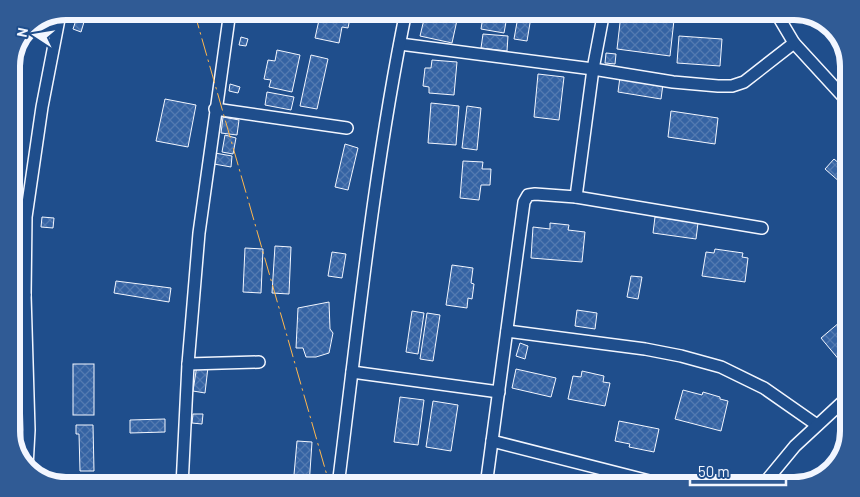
<svg xmlns="http://www.w3.org/2000/svg" width="860" height="497" font-family="Barlow,sans-serif">
  <style>
    .building { fill: url(#building-cross-hatch); stroke: #f2f6ff }
    .lines { fill: none; stroke-linecap: round; stroke-linejoin: round }
    .minor-casing { stroke: #f2f6ff; stroke-width: 14 }
    .minor { stroke: #1f4e8c; stroke-width: 11 }
    .power { stroke: #ffb74d; stroke-width: 1; stroke-dasharray: 18 4 2.5 4; stroke-linecap: butt }
    .rim { fill: none; stroke: #f2f6ff; stroke-width: 6 }
  </style>
  <defs>
    <pattern id="building-cross-hatch" width="8" height="8" patternUnits="userSpaceOnUse" patternTransform="scale(1.25)"><rect width="8" height="8" fill="#3563a3"/><path d="M0 0l8 8M0 8l8-8" fill="none" stroke="#537ab1"/></pattern>
  </defs>
  <rect width="100%" height="100%" fill="#1f4e8c"/>
  <g class="building">
    <polygon points="150,11 173,11 171,19 150,14"/>
    <polygon points="199,11 211,11 210,19 198,16"/>
    <polygon points="321,11 351,13 348,28 342,27 339,43 315,38"/>
    <polygon points="426,11 459,11 452,43 420,36"/>
    <polygon points="484,11 508,11 504,33 481,29"/>
    <polygon points="519,11 532,11 527,41 514,39"/>
    <polygon points="659,11 678,11 678,13 659,14"/>
    <polygon points="621,14 674,20 670,56 617,49"/>
    <polygon points="76,20 84,22 81,32 73,29"/>
    <polygon points="483,34 508,36 507,51 481,48"/>
    <polygon points="679,36 722,39 720,66 677,63"/>
    <polygon points="241,37 248,39 246,46 239,45"/>
    <polygon points="277,50 300,55 292,92 269,87 271,80 264,79 268,60 275,61"/>
    <polygon points="606,53 616,54 615,64 605,63"/>
    <polygon points="311,55 328,59 317,109 300,106"/>
    <polygon points="432,60 457,62 454,95 429,93 429,87 423,86 425,68 431,68"/>
    <polygon points="538,74 564,77 559,120 534,117"/>
    <polygon points="620,77 663,84 661,99 618,92"/>
    <polygon points="230,84 240,87 238,93 229,91"/>
    <polygon points="267,92 294,97 291,110 265,105"/>
    <polygon points="165,99 196,105 188,147 156,141"/>
    <polygon points="431,103 459,106 456,145 428,143"/>
    <polygon points="467,106 481,108 477,150 462,148"/>
    <polygon points="671,111 718,118 715,144 668,137"/>
    <polygon points="223,117 239,120 237,135 221,133"/>
    <polygon points="225,135 236,138 233,154 222,152"/>
    <polygon points="345,144 358,148 348,190 335,187"/>
    <polygon points="215,153 232,156 231,167 214,164"/>
    <polygon points="834,159 849,172 849,190 825,169"/>
    <polygon points="463,161 483,162 482,169 491,169 490,185 481,185 479,200 460,198"/>
    <polygon points="42,217 54,218 53,228 41,227"/>
    <polygon points="655,217 698,223 696,239 653,233"/>
    <polygon points="550,223 569,225 568,230 585,232 582,262 531,258 533,227 550,229"/>
    <polygon points="275,246 291,247 289,294 272,293"/>
    <polygon points="245,248 263,249 261,293 243,292"/>
    <polygon points="715,249 743,253 742,257 748,258 745,282 702,276 706,252 714,253"/>
    <polygon points="332,252 346,254 342,278 328,276"/>
    <polygon points="452,265 473,268 471,283 474,284 472,299 468,298 467,308 446,305"/>
    <polygon points="631,276 642,277 638,299 627,297"/>
    <polygon points="116,281 171,288 169,302 114,293"/>
    <polygon points="329,302 330,329 333,333 329,353 316,357 306,357 303,348 296,348 298,308"/>
    <polygon points="577,310 597,313 595,329 575,326"/>
    <polygon points="412,311 424,313 418,354 406,352"/>
    <polygon points="427,313 440,315 433,361 420,359"/>
    <polygon points="847,316 849,319 849,364 845,367 821,338"/>
    <polygon points="520,343 528,346 525,359 516,356"/>
    <rect x="73" y="364" width="21" height="51"/>
    <polygon points="197,365 208,367 205,393 193,391"/>
    <polygon points="516,369 556,378 551,397 512,388"/>
    <polygon points="582,371 604,376 603,382 610,383 605,406 568,399 573,376 581,377"/>
    <polygon points="683,390 702,395 703,392 720,397 720,399 728,401 721,431 675,419"/>
    <polygon points="400,397 424,400 418,445 394,442"/>
    <polygon points="433,401 458,405 451,451 426,447"/>
    <polygon points="193,414 203,414 202,424 192,423"/>
    <polygon points="165,419 165,432 130,433 130,420"/>
    <polygon points="619,421 659,429 654,452 629,447 630,444 615,441"/>
    <polygon points="76,425 93,425 94,471 80,471 79,434 76,434"/>
    <polygon points="297,441 312,442 309,486 293,486"/>
    <polygon points="424,475 446,478 445,486 422,486"/>
  </g>
  <g class="lines">
    <defs>
      <g id="minor">
        <polyline points="775,11 794,43 849,103"/>
        <polyline points="31,26 56,31"/>
        <polyline points="400,44 593,69 673,82 718,86 732,86 744,82 794,43"/>
        <polyline points="215,109 347,128"/>
        <polyline points="576,197 593,69 604,11"/>
        <polyline points="11,295 25,295"/>
        <polyline points="507,331 645,349 681,356 721,367 764,388 817,425"/>
        <polyline points="188,364 259,362"/>
        <polyline points="352,372 499,392"/>
        <polyline points="492,441 669,486"/>
        <polyline points="27,467 29,430 25,295 26,217 42,107 60,14"/>
        <polyline points="182,486 188,364 199,233 230,11"/>
        <path d="M 338,486 C 358,327 374,168 406,11"/>
        <polyline points="486,486 524,202 528,195 535,194 576,197 762,228"/>
        <polyline points="762,486 795,446 849,396"/>
      </g>
    </defs>
    <use href="#minor" class="minor-casing"/>
    <use href="#minor" class="minor"/>
    <polyline class="power" points="194,11 330,486"/>
  </g>
  <path d="M0 0H860V497H0ZM66 20H794A46 46 0 0 1 840 66V431A46 46 0 0 1 794 477H66A46 46 0 0 1 20 431V66A46 46 0 0 1 66 20Z" fill="#305b95" fill-rule="evenodd"/>
  <path class="rim" d="M66 20H794A46 46 0 0 1 840 66V431A46 46 0 0 1 794 477H66A46 46 0 0 1 20 431V66A46 46 0 0 1 66 20Z"/>
  <g transform="translate(35 35) rotate(282)" stroke="#1f4e8c" stroke-width="4" paint-order="stroke">
  <path d="M0-4L9 19L0 12L-9 19Z" fill="#f2f6ff"/>
  <text y="-8" font-size="14" font-weight="bold" text-anchor="middle" fill="#f2f6ff">N</text>
  </g>
  <path d="M690 477v8h96v-8" fill="none" stroke="#f2f6ff" stroke-width="2.5"/>
  <text x="698" y="477" font-size="15" fill="#f2f6ff" stroke="#1f4e8c" stroke-width="4" paint-order="stroke">50 m</text>
</svg>
